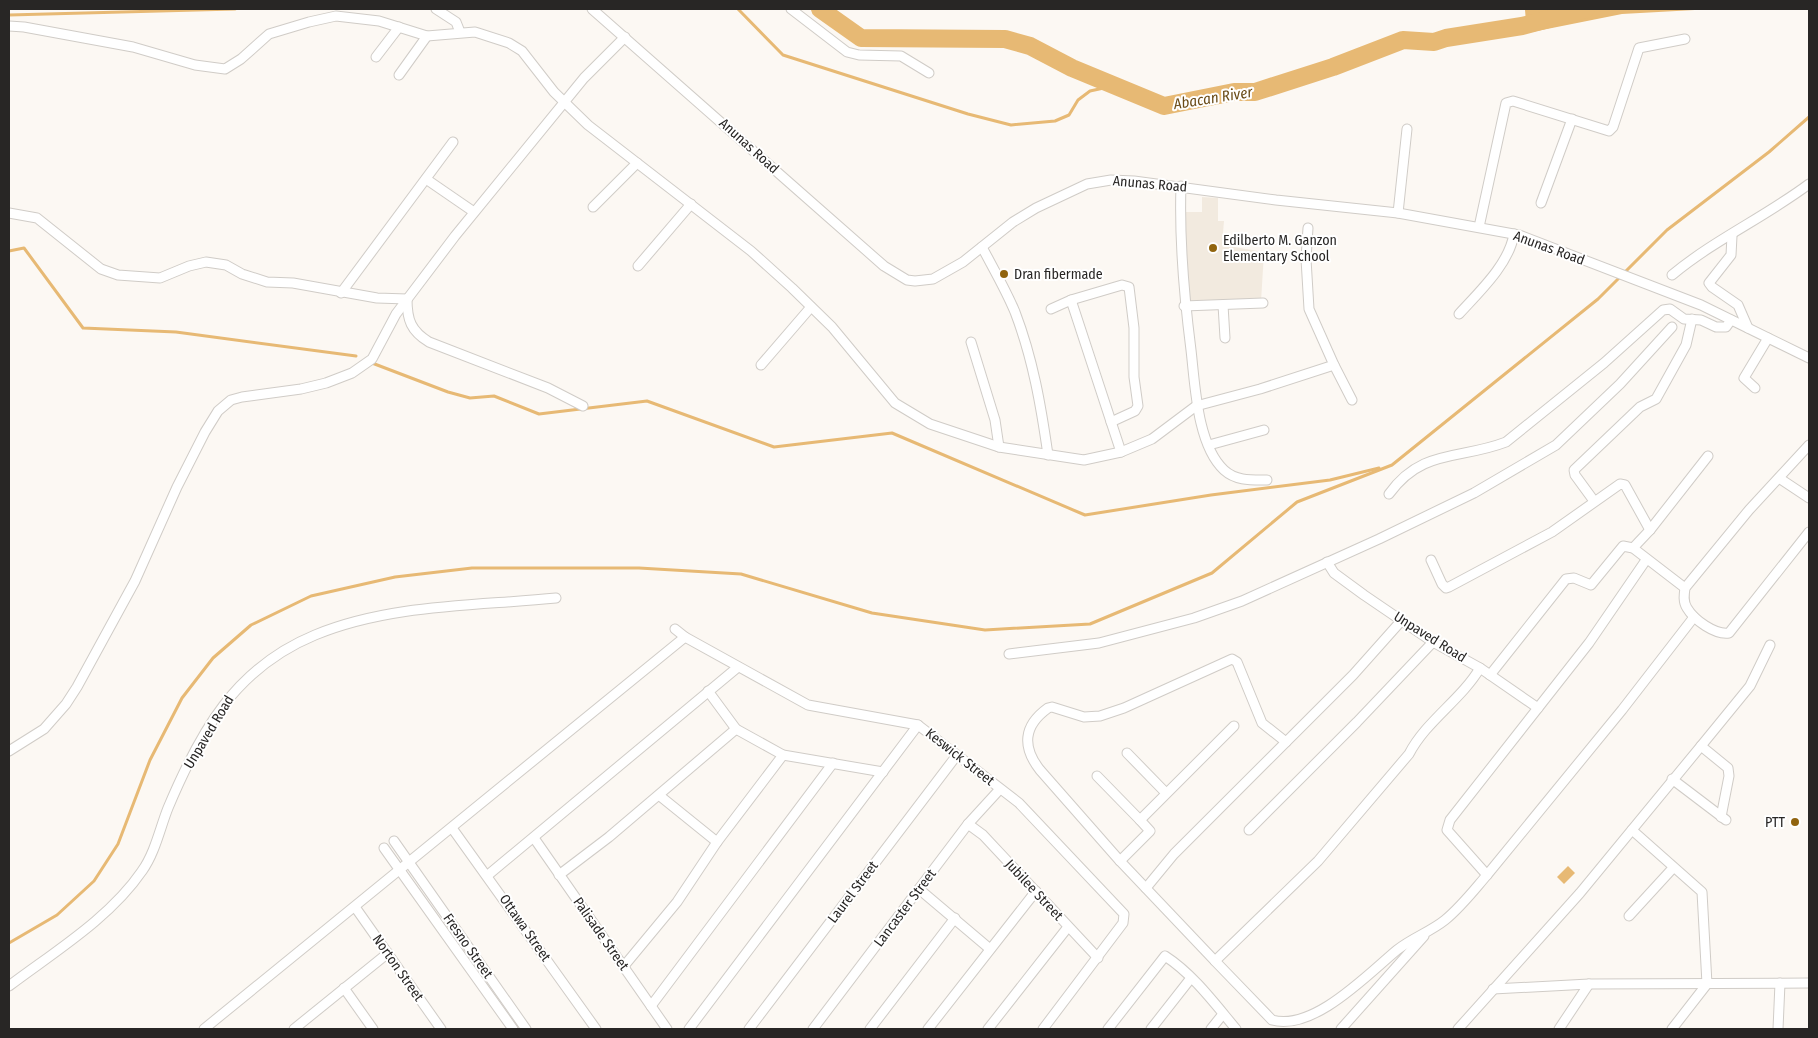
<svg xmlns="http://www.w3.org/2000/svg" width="1818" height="1038" font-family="'Fira Sans Condensed',sans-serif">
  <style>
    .built { fill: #f2eadf }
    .water { fill: #e7b974 }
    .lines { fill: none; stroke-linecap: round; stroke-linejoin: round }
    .stream { stroke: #e7b974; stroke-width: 3 }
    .river { stroke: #e7b974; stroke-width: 18 }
    .minor-casing { stroke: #d0ccc7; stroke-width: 11 }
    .minor { stroke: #fff; stroke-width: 9 }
    .poi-dot { fill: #91640f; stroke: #fff; stroke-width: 2 }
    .labels { text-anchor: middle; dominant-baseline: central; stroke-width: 4; stroke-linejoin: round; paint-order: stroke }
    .street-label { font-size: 14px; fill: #282625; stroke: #fff }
    .poi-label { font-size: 14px; fill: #282625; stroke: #fff; text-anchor: start }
    .water-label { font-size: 15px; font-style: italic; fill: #6a4b17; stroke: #fff }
  </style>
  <rect width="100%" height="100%" fill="#fcf8f3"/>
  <polygon class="built" points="1202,197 1218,198 1218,221 1224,221 1222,245 1264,252 1261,302 1188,304 1181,212 1202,212"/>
  <g class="water">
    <polygon points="1530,9 1713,9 1622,14 1527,33 1525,10"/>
    <polygon points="1568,866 1575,873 1564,884 1557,877"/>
  </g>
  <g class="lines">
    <g class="stream">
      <polyline points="738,9 783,55 968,114 1011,125 1055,121 1069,115 1078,100 1090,91 1113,86"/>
      <polyline points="9,15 235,9"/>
      <polyline points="9,251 24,248 83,328 176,332 356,356"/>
      <polyline points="372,363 448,392 470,398 494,396 539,414 647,401 774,447 892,433 1085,515 1211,495 1330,480 1379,468"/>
      <polyline points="9,943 57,915 94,881 118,844 150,760 182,698 213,658 251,625 311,596 395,577 472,568 639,568 741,574 872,613 985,630 1090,624 1212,573 1297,502 1392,465 1598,299 1667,230 1769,152 1809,117"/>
    </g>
    <polyline class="river" points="820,9 861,38 1005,39 1030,46 1072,68 1164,106 1234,92 1255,92 1333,67 1403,40 1434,42 1446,38 1522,26 1586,9"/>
    <defs>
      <g id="minor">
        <polyline points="436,9 456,22 460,32"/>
        <polyline points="592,9 884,266 907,280 915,281 933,279 963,262 1013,222 1036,208 1087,184 1111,180 1134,181 1276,200 1398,213 1519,235 1701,305 1809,358"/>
        <polyline points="791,9 847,52 859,55 901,56 929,73"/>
        <polyline points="9,26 24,27 133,47 195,65 225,69 241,59 269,34 309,22 336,16 379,21 427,36 475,32 509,43 522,51 554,92 588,125 751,251 792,288 832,327 895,403 930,424 999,447 1084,460 1121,452 1152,439 1196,406 1260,389 1334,365 1352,400"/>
        <polyline points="376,57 399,27"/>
        <polyline points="399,75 427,36"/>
        <polyline points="426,179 474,212"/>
        <path d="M 1181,186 C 1179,242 1184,295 1191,350 C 1195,384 1197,445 1224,470 C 1236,481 1251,480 1267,480"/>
        <polyline points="1541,203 1572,119"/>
        <polyline points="593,207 637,163"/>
        <polyline points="9,213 37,218 101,269 118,275 160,278 189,266 206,262 226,265 242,274 267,282 293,283 377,298 407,299"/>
        <polyline points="1398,213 1407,129"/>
        <polyline points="1479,227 1506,103 1513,101 1609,131 1613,127 1639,48 1685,39"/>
        <polyline points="1308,228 1306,259 1309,309 1334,365"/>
        <polyline points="1732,236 1731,255 1709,283 1712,287 1738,305 1748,328"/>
        <path d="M 982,247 C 993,268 1006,290 1015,312 C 1033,359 1041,406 1048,455"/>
        <polyline points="638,266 691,204"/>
        <path d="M 1672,275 C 1714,240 1765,217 1809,184"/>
        <polyline points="341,293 453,142"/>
        <path d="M 407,299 C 407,320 411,331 429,342 L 548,388 L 583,406"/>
        <polyline points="1071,300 1122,285 1129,287 1134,328 1134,377 1138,406 1135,411 1111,422"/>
        <polyline points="1223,305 1225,338"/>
        <polyline points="1184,306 1263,303"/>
        <polyline points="1051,309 1071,300 1121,452"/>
        <path d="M 1459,314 C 1480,291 1509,264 1514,234"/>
        <polyline points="971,342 995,420 999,447"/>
        <polyline points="761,365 811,307"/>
        <polyline points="1755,388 1744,378 1768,338"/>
        <polyline points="1209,445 1264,430"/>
        <path d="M 1809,445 L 1749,510 L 1685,588 C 1684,595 1683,602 1687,608 C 1694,620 1715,635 1729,633 L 1809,532"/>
        <polyline points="1779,478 1809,498"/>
        <path d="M 1389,494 C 1422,448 1460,460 1506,442 L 1604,363 L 1663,310 L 1670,309 L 1684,319 L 1701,320 L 1716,327 L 1726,327 L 1731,320"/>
        <polyline points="1594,501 1575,475 1574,470 1640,407 1656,399 1686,345 1692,319"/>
        <polyline points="1633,548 1650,530 1708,456"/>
        <polyline points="1431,560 1442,584 1446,588 1449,587 1552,532 1620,484 1625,485 1650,530"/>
        <polyline points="1646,560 1589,643 1450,820 1447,830 1487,875 1622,710 1694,617"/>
        <polyline points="1327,562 1334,573 1364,595 1433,642 1480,668 1538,708"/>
        <polyline points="675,629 685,637 808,705 918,725 1019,803 1124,914 1123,923 1043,1029"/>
        <polyline points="1009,654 1099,643 1194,618 1242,601 1379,539 1474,493 1556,445 1620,384 1672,327"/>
        <polyline points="1490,675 1566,579 1574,578 1591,585 1623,546 1633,548 1685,588"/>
        <polyline points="708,691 736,729 783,755 883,772"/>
        <path d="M 1234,726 L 1140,820 L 1150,831 L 1120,861 L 1215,961 L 1318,861 L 1409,754 C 1426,721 1461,700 1480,668"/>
        <polyline points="1701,746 1728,768 1729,776 1721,817"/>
        <polyline points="9,751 44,729 66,704 77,687 135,581 177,487 205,432 218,411 231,400 242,397 301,389 326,383 352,373 372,359 396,314 455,236 584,78 625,37"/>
        <polyline points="1127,753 1166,793"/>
        <polyline points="1097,776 1140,820"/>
        <polyline points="1672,779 1726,820"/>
        <polyline points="660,796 717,842"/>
        <polyline points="968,824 983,835 1098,958"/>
        <polyline points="452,828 596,1029"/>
        <polyline points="1249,830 1357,722 1433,642"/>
        <polyline points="1632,830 1702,892 1707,984 1672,1029"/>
        <polyline points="534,838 667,1029"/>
        <polyline points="394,841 526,1029"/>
        <polyline points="384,848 513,1029"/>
        <path d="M 1120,861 L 1040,770 C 1022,747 1023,726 1048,708 L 1052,707 L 1084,717 L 1100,716 L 1124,708 L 1232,659 L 1237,662 L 1262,723 L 1286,742"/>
        <polyline points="488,875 738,667"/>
        <polyline points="559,875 609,837 736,729"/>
        <polyline points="1146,888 1174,854 1353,675 1402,620"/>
        <polyline points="919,889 990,949"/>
        <polyline points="355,907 441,1029"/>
        <polyline points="1629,916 1673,868"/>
        <path d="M 1215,961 L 1272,1020 C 1313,1032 1368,974 1397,950 C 1412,938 1430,932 1445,920 C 1461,907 1474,890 1487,875"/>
        <polyline points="624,966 677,902 717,842 783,755"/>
        <path d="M 9,986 C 54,952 110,918 142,871 C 155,853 160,828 168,808 C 200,732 235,668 315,635 C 390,604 476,606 556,598"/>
        <polyline points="344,988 373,1029"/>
        <polyline points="1493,989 1589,984 1809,983"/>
        <polyline points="651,1006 833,763"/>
        <polyline points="204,1029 685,637"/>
        <polyline points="294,1029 388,953"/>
        <polyline points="689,1029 918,725"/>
        <polyline points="749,1029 957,755"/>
        <polyline points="813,1029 968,824 1000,789"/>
        <polyline points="870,1029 955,918"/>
        <polyline points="928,1029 1036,891"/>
        <polyline points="988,1029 1068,927"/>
        <path d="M 1108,1029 L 1165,956 C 1193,974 1215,1004 1236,1029"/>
        <polyline points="1151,1029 1191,978"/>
        <polyline points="1211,1029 1223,1014"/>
        <polyline points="1341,1029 1424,936"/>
        <polyline points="1458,1029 1580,893 1701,746 1750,686 1770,645"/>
        <polyline points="1559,1029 1589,984"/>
        <polyline points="1778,1029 1780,983"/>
      </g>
    </defs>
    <use href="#minor" class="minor-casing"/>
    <use href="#minor" class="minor"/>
  </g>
  <g class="poi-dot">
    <circle cx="1213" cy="248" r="5"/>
    <circle cx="1004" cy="274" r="5"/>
    <circle cx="1795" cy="822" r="5"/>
  </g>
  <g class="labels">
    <g class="street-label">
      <text transform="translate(749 146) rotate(42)">Anunas Road</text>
      <text transform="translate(1150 184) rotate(5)">Anunas Road</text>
      <text transform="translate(1549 248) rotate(20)">Anunas Road</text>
      <text transform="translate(1430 637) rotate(32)">Unpaved Road</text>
      <text transform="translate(209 732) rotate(-59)">Unpaved Road</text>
      <text transform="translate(960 757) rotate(38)">Keswick Street</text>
      <text transform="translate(1034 890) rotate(47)">Jubilee Street</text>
      <text transform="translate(853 892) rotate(-53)">Laurel Street</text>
      <text transform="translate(905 908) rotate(-53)">Lancaster Street</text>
      <text transform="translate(525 928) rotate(55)">Ottawa Street</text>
      <text transform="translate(601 934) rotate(55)">Palisade Street</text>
      <text transform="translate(468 946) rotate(55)">Fresno Street</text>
      <text transform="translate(398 968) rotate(55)">Norton Street</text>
    </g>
    <g class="poi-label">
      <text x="1223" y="240">Edilberto M. Ganzon<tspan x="1223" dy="16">Elementary School</tspan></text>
      <text x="1014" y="274">Dran fibermade</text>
      <text x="1785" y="822" text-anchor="end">PTT</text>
    </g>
    <g class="water-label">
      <text transform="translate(1213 98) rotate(-9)">Abacan River</text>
    </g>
  </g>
  <rect width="1818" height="1038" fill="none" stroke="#282625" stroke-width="20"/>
</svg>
